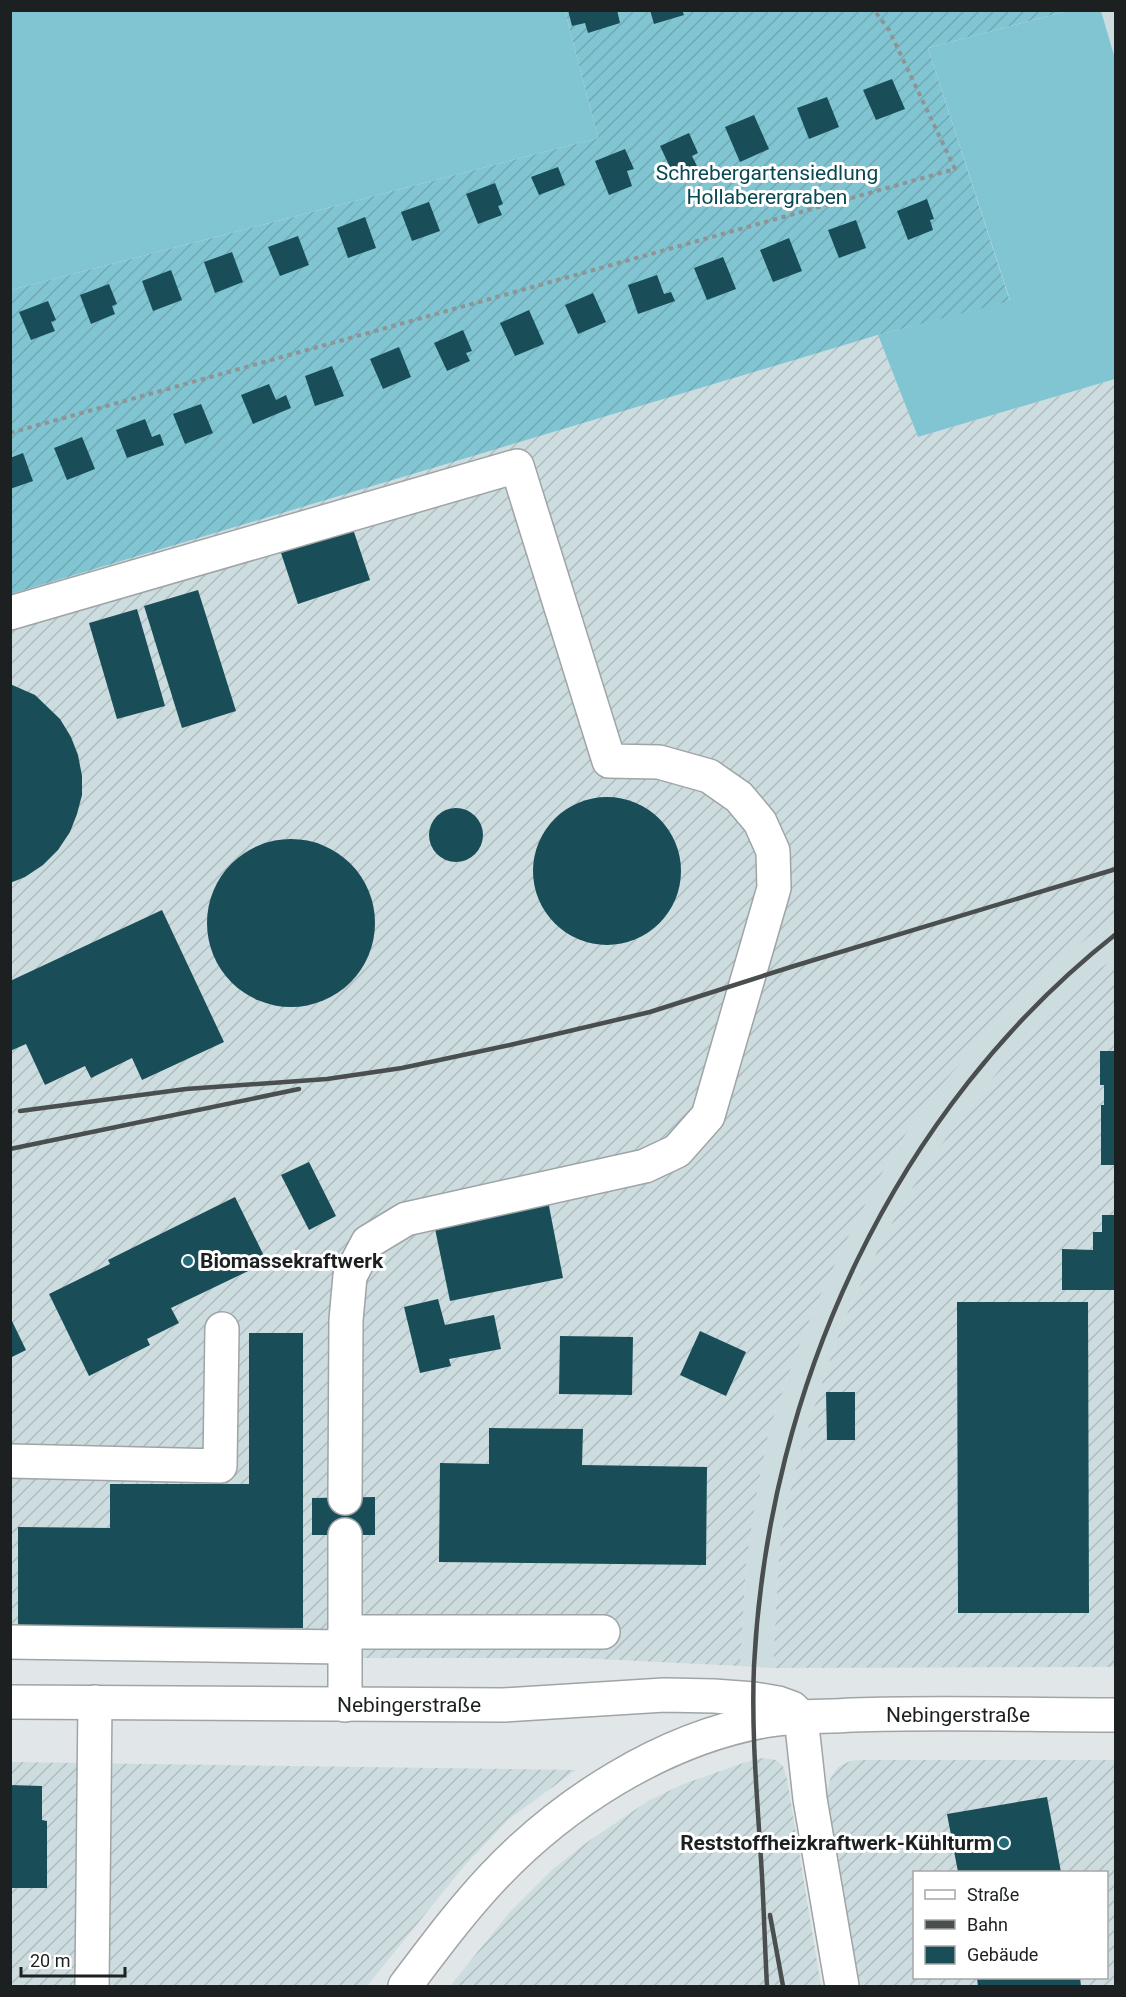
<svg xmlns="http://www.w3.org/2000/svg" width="1126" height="1997" font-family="Roboto,sans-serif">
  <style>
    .built { fill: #ccdcdf }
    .industrial { fill: url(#industrial-furrows); fill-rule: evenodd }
    .grass { fill: #82c5d2 }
    .garden { fill: url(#garden-furrows) }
    .building { fill: #194e58 }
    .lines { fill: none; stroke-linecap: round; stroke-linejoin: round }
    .minor-casing { stroke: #9fa4a6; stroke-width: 36 }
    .path { stroke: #8f9495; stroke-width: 4; stroke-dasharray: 4.5 4.5; stroke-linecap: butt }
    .minor { stroke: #fff; stroke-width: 33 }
    .rail { stroke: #4a4e4e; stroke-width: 4.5 }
    .poi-dot { fill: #256c79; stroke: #fff; stroke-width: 2 }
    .labels { text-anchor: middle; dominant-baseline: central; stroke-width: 6; stroke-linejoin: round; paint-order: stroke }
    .park-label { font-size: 21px; fill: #084852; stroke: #fff }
    .poi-label { font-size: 21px; font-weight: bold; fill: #1d2020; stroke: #fff; text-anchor: start }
    .street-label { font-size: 21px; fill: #1d2020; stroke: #fff }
  </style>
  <defs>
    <pattern id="industrial-furrows" width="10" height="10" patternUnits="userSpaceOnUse" patternTransform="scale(1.5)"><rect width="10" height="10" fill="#ccdcdf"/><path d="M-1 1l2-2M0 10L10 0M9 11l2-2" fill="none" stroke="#afbcbf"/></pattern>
    <pattern id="garden-furrows" width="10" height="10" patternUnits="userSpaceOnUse" patternTransform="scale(1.5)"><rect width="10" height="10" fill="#82c5d2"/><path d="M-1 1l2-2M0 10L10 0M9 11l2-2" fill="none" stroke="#70a9b4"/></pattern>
  </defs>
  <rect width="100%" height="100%" fill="#e1e7e9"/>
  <g class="built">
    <polygon points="1101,11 1115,11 1115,62"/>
    <polygon points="1115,915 1115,959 1097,970 1045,1017 999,1070 937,1150 902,1204 864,1277 842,1325 822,1383 800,1452 786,1508 779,1552 773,1668 740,1666 746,1563 758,1486 769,1430 793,1361 817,1302 846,1241 879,1178 908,1130 944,1082 995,1024 1045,973"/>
  </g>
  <g class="industrial">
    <polygon points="878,335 918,437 1115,379 1115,915 1045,973 995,1024 944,1082 908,1130 879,1178 846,1241 817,1302 793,1361 769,1430 758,1486 746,1563 740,1666 579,1658 11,1658 11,594"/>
    <polygon points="1115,959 1115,1667 773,1668 779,1552 786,1508 800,1452 822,1383 842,1325 864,1277 902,1204 937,1150 999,1070 1045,1017 1097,970"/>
    <polygon points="762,1758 776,1760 783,1766 787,1779 821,1986 450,1986 510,1912 553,1869 586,1843 648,1801 681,1785 743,1763"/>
    <path d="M 861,1760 L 1115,1760 L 1115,1986 L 857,1986 L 825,1807 L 827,1791 L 831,1777 L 838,1767 L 850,1761 ZM 914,1872 L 1106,1872 L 1106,1978 L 914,1978 Z"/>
    <polygon points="11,1762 576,1770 509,1819 465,1865 367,1986 11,1986"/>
  </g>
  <g class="grass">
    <polygon points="11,11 565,11 598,138 11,290"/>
    <polygon points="1067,11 1101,11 1116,62 1115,379 918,437 878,335 1010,300 928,48"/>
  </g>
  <polygon class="garden" points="565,11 1067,11 928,48 1010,301 878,335 11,594 11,290 598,138"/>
  <g class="building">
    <polygon points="568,10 617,10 620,23 588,33 585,23 572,26"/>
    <polygon points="650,10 682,10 684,15 654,24"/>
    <polygon points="892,79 905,109 876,120 863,90"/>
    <polygon points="827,97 839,127 809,139 797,108"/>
    <polygon points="754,115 769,149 740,162 725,127"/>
    <polygon points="689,133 698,153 692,156 699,170 676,180 660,146"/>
    <polygon points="625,149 634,169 627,171 632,186 609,195 595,161"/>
    <polygon points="558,167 565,185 539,195 531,177"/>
    <polygon points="495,183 503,204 498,206 502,215 478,224 466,194"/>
    <polygon points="927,199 934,219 930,220 933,230 908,240 897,211"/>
    <polygon points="429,202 440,231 412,241 401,212"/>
    <polygon points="365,217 376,248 348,258 337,228"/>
    <polygon points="856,220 866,248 839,258 828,230"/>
    <polygon points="298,236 309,265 280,276 268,247"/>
    <polygon points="789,238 802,271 773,282 760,250"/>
    <polygon points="232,252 243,282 215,293 204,262"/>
    <polygon points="723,257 736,289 707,300 694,268"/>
    <polygon points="171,270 182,300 153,311 142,281"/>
    <polygon points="657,275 664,294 671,292 675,301 638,314 628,285"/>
    <polygon points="109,284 117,304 112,306 115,314 91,324 80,295"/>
    <polygon points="593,293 606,322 578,334 565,305"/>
    <polygon points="48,301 56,320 51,322 55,331 31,340 19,312"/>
    <polygon points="529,310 544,344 515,356 500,323"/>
    <polygon points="463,330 472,351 466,353 470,361 447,371 434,343"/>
    <polygon points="399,347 411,377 383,389 370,359"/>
    <polygon points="332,366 344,396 315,406 305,376"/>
    <polygon points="269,384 276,400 286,395 291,408 253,424 241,395"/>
    <polygon points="201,404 213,433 185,444 173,414"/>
    <polygon points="145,419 152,437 160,434 164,445 127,458 116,430"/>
    <polygon points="82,437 95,469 67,480 54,448"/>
    <polygon points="23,453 33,481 10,489 10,458"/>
    <polygon points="353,529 370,580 298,604 281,553"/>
    <polygon points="198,590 236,711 182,728 144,606"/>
    <polygon points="137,609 165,706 117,719 89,623"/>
    <polygon points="10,684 35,695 60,719 71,737 78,755 82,776 82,795 77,814 70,832 58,850 43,865 25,877 10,883"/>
    <circle cx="607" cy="871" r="74"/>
    <circle cx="456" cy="835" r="27"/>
    <circle cx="291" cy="923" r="84"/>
    <polygon points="162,910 224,1042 142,1080 132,1058 91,1078 85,1066 45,1085 26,1044 10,1051 10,981"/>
    <polygon points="1100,1051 1116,1051 1116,1165 1101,1165 1101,1105 1104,1105 1104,1085 1100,1085"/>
    <polygon points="309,1162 336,1216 309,1230 281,1175"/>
    <polygon points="235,1197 267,1262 171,1308 179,1323 147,1339 150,1345 89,1376 49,1294 110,1264 108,1260"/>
    <polygon points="548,1201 563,1278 450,1301 434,1224"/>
    <polygon points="1102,1215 1116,1215 1116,1290 1062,1290 1062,1249 1093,1250 1093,1232 1102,1232"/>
    <polygon points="438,1299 445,1325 494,1315 501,1349 449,1359 451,1366 420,1373 404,1307"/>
    <polygon points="957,1302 1088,1302 1089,1613 958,1613"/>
    <polygon points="10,1317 26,1350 10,1358"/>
    <polygon points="700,1331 746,1352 726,1396 680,1375"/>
    <polygon points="249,1333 303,1333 303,1628 18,1627 18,1527 110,1528 110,1484 249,1484"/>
    <polygon points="560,1336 633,1337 632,1395 559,1394"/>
    <polygon points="826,1392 855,1392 855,1440 827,1440"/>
    <polygon points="489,1428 583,1429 582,1465 707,1467 706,1565 439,1562 440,1463 489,1464"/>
    <polygon points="375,1497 375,1535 312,1535 312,1498"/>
    <polygon points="10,1785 42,1786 42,1820 47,1821 47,1888 10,1888"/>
    <polygon points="1047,1797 1061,1872 958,1872 947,1814"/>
    <polygon points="977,1978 1080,1978 1081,1986 978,1986"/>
  </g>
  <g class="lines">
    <defs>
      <g id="minor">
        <polyline points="10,613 517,466 609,761 659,762 709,776 739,797 760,822 773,851 774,888 708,1116 677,1151 645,1166 406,1219 368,1242 350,1276 346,1320 345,1498"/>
        <polyline points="10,1461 220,1466 222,1329"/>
        <polyline points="345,1632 603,1632"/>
        <polyline points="10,1642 344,1647"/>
        <polyline points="10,1702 504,1705 664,1695 714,1696 754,1699 778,1703 792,1708 801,1717 810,1799 842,1986"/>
        <polyline points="345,1705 345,1535"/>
        <polyline points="92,1986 95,1702"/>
        <path d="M 405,1986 C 433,1949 461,1911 493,1877 C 563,1803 661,1740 763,1721 C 792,1716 823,1717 853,1715 C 940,1712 1028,1715 1116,1715"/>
      </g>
    </defs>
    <use href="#minor" class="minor-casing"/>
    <polyline class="path" points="10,433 955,169 889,30 874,10"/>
    <use href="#minor" class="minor"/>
    <g class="rail">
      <polyline points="20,1111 186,1089 327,1079 402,1068 510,1045 650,1012 794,966 1116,869"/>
      <polyline points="10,1149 299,1089"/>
      <polyline points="770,1915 783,1986"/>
      <path d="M 767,1986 C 765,1950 764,1913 762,1876 C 758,1806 751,1736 754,1666 C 768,1386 894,1109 1116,934"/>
    </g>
  </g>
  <g class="poi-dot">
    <circle cx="188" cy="1261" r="6"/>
    <circle cx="1004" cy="1843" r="6"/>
  </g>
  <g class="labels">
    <g class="park-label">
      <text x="767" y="173">Schrebergartensiedlung<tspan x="767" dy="24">Hollaberergraben</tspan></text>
    </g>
    <g class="poi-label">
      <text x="200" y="1261">Biomassekraftwerk</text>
      <text x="992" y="1843" text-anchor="end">Reststoffheizkraftwerk-Kühlturm</text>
    </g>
    <g class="street-label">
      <text x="409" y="1705">Nebingerstraße</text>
      <text x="958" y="1715">Nebingerstraße</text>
    </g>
  </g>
  <rect width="1126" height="1997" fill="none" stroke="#1d2020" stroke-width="24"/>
  <rect x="913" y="1871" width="195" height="108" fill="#ffffff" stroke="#a5a6a6" stroke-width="1.5"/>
  <rect x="925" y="1890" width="30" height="9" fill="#ffffff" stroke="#a5a6a6" stroke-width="1.5"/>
  <text x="967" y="1901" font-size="18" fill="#1d2020">Straße</text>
  <rect x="925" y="1920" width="30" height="9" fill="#4a4e4e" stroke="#a5a6a6" stroke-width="1.5"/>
  <text x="967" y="1931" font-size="18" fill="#1d2020">Bahn</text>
  <rect x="925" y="1946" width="30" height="18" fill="#194e58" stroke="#a5a6a6" stroke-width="1.5"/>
  <text x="967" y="1961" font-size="18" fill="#1d2020">Gebäude</text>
  <path d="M21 1967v9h104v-9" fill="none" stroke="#1d2020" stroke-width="3"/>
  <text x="30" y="1967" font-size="18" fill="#1d2020" stroke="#ffffff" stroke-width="4.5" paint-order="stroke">20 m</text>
</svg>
